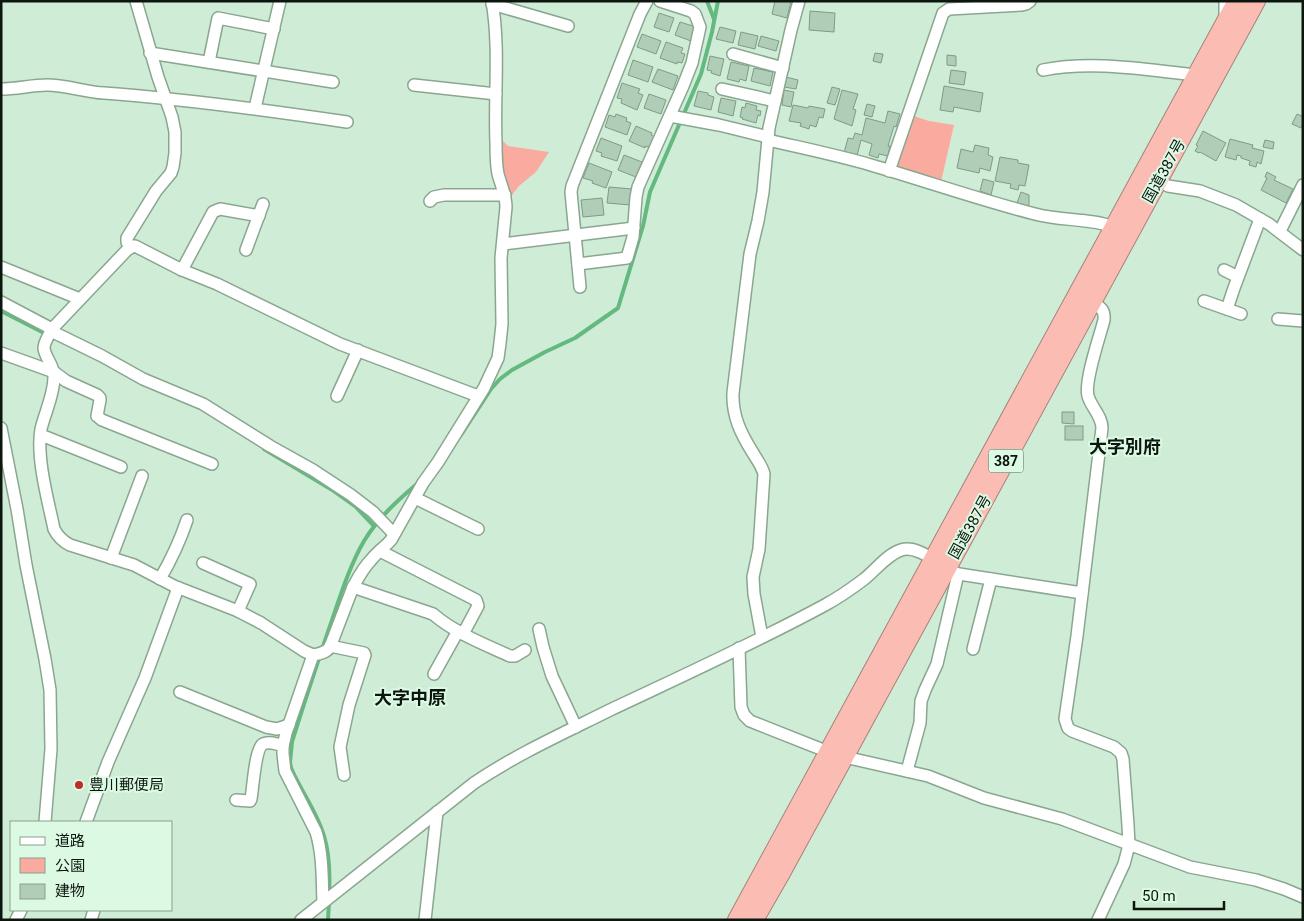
<svg xmlns="http://www.w3.org/2000/svg" width="1304" height="921" font-family="Roboto,'Noto Sans JP',sans-serif">
  <style>
    .green { fill: #faaba0 }
    .lines { fill: none; stroke-linecap: round; stroke-linejoin: round }
    .stream { stroke: #63b97e; stroke-width: 4 }
    .building { fill: #b0cdb7; stroke: #7f9b86 }
    .minor-casing { stroke: #8aa690; stroke-width: 14 }
    .highway-casing { stroke: #a7827a; stroke-width: 20 }
    .minor { stroke: #fff; stroke-width: 11 }
    .highway { stroke: #fbbcb3; stroke-width: 18 }
    .poi-dot { fill: #bb2d27; stroke: #dcfae3; stroke-width: 2 }
    .labels { text-anchor: middle; dominant-baseline: central; stroke-width: 4; stroke-linejoin: round; paint-order: stroke }
    .shield { fill: #dcfae3; stroke: #4a5a4f; stroke-width: 1 }
    .shield-label { font-size: 14px; font-weight: bold; fill: #0c160f }
    .street-label { font-size: 15px; fill: #0c160f; stroke: #dcfae3 }
    .poi-label { font-size: 15px; fill: #0c160f; stroke: #dcfae3; text-anchor: start }
    .quarter-label { font-size: 18px; font-weight: bold; fill: #0c160f; stroke: #dcfae3 }
  </style>
  <rect width="100%" height="100%" fill="#cfedd6"/>
  <g class="green">
    <polygon points="911,115 929,121 954,125 941,182 897,166 894,162"/>
    <path d="M 499,137 L 508,146 L 549,152 L 536,172 L 519,186 L 512,195 C 498,181 501,156 499,137 Z"/>
  </g>
  <g class="lines">
    <g class="stream">
      <polyline points="707,1 714,19"/>
      <polyline points="1,311 46,334"/>
      <polyline points="461,435 491,389 500,379 512,370 545,352 575,338 618,308 643,226 650,192 701,74 712,32 718,1"/>
      <polyline points="264,449 334,491 355,506 374,526"/>
      <path d="M 329,895 C 330,876 330,855 324,836 C 317,812 301,791 291,768 L 290,762 L 292,742 C 304,703 317,664 330,626 C 340,597 349,567 364,541 C 378,518 398,500 418,483"/>
      <polyline points="328,920 329,902"/>
    </g>
  </g>
  <g class="building">
    <polygon points="775,1 791,1 787,18 772,14"/>
    <polygon points="810,11 835,13 834,32 809,30"/>
    <polygon points="659,13 674,18 669,32 654,27"/>
    <polygon points="680,22 696,27 691,41 675,35"/>
    <polygon points="720,27 736,31 733,43 716,39"/>
    <polygon points="741,32 758,36 755,49 738,45"/>
    <polygon points="642,34 661,41 656,54 637,47"/>
    <polygon points="761,36 779,41 776,51 758,46"/>
    <polygon points="666,42 683,48 681,53 685,54 682,63 677,62 677,64 660,58"/>
    <polygon points="875,53 883,54 881,63 873,61"/>
    <polygon points="947,55 956,56 956,66 947,65"/>
    <polygon points="710,56 724,59 720,76 711,73 712,71 707,70"/>
    <polygon points="633,60 653,67 648,82 628,75"/>
    <polygon points="731,62 749,66 746,81 740,79 739,82 727,79"/>
    <polygon points="754,68 773,72 770,86 751,81"/>
    <polygon points="658,69 678,76 673,90 652,82"/>
    <polygon points="951,70 966,72 964,85 949,83"/>
    <polygon points="786,77 798,80 796,89 784,87"/>
    <polygon points="622,83 640,89 638,93 643,95 637,110 621,103 622,99 617,98"/>
    <polygon points="944,86 983,93 980,112 954,107 953,112 940,110"/>
    <polygon points="832,87 840,89 835,105 827,103"/>
    <polygon points="784,90 794,92 791,107 782,105"/>
    <polygon points="842,90 858,94 853,109 856,110 852,126 834,119"/>
    <polygon points="698,91 708,93 708,95 714,97 711,110 694,106"/>
    <polygon points="649,94 666,100 661,114 644,108"/>
    <polygon points="721,98 736,101 733,116 718,112"/>
    <polygon points="746,103 757,106 756,110 761,111 760,116 758,115 756,123 742,119 743,118 740,117 742,107 745,108"/>
    <polygon points="867,104 875,106 872,117 864,115"/>
    <polygon points="793,105 808,108 809,106 825,109 823,118 819,117 816,127 810,125 809,129 800,126 801,123 789,121"/>
    <polygon points="888,111 900,114 896,127 894,126 888,146 890,146 888,156 879,154 878,158 869,155 872,144 861,140 857,156 844,153 848,138 853,139 855,133 862,135 866,118 885,123"/>
    <polygon points="616,114 627,118 626,121 631,123 627,135 605,127 609,115 615,117"/>
    <polygon points="1297,114 1302,116 1303,114 1303,123 1301,128 1292,124"/>
    <polygon points="636,126 652,133 651,135 655,137 651,148 645,146 645,148 629,141"/>
    <polygon points="1203,131 1226,143 1216,161 1200,152 1199,153 1195,151 1198,146 1196,145"/>
    <polygon points="601,138 622,146 617,161 601,156 602,153 596,151"/>
    <polygon points="1230,139 1253,145 1252,148 1264,151 1261,164 1257,162 1256,167 1249,165 1250,161 1241,158 1241,156 1237,155 1236,160 1225,157"/>
    <polygon points="1265,140 1274,142 1273,149 1263,147"/>
    <polygon points="975,145 989,148 988,155 993,157 990,171 980,168 979,173 957,168 961,149 973,152"/>
    <polygon points="624,155 642,162 636,177 618,170"/>
    <polygon points="1000,157 1018,160 1018,163 1029,165 1025,186 1019,185 1018,190 1010,188 1011,184 995,181"/>
    <polygon points="589,163 612,172 606,188 592,183 593,181 583,178"/>
    <polygon points="1267,172 1276,177 1274,180 1293,189 1286,203 1261,190 1267,178 1265,177"/>
    <polygon points="983,179 994,182 991,195 980,191"/>
    <polygon points="609,187 632,189 630,205 607,203"/>
    <polygon points="1021,192 1029,195 1029,207 1017,203"/>
    <polygon points="602,198 604,215 583,217 581,200"/>
    <polygon points="1062,412 1074,412 1074,424 1062,423"/>
    <rect x="1065" y="426" width="18" height="14"/>
  </g>
  <g class="lines">
    <defs>
      <g id="minor">
        <polyline points="1225,1 1225,21"/>
        <polyline points="492,4 568,26"/>
        <polyline points="150,53 333,82"/>
        <polyline points="733,54 783,68"/>
        <polyline points="209,62 218,18 274,29"/>
        <path d="M 1043,70 C 1093,60 1146,70 1197,75"/>
        <polyline points="414,85 496,94"/>
        <path d="M 1,89 C 17,89 32,85 47,85 C 66,85 85,92 104,93 C 185,99 266,110 347,122"/>
        <polyline points="722,89 775,101"/>
        <polyline points="255,108 280,1"/>
        <polyline points="670,116 719,125 768,137"/>
        <path d="M 768,140 C 802,148 837,155 871,165 C 926,181 980,200 1035,214 C 1059,221 1092,218 1113,227"/>
        <polyline points="889,171 943,13 949,9 1022,5 1026,4 1030,1"/>
        <polyline points="1153,179 1168,186 1200,191 1236,205 1269,224 1303,250"/>
        <polyline points="430,201 434,197 444,195 505,195"/>
        <polyline points="1280,231 1303,185"/>
        <polyline points="503,244 634,228"/>
        <polyline points="130,248 127,242 127,238 156,191 171,173 173,167 175,153 175,132 172,117 158,77 136,1"/>
        <polyline points="246,250 263,204"/>
        <polyline points="578,264 627,258 633,237 636,197 638,187 683,86 692,63 700,27 695,14 691,11 660,1"/>
        <polyline points="1,267 80,299"/>
        <polyline points="182,270 213,212 220,209 259,216"/>
        <polyline points="1224,270 1238,277"/>
        <polyline points="580,287 571,192 572,186 640,14 647,1"/>
        <polyline points="1204,301 1241,314"/>
        <polyline points="1,302 52,329 55,333 102,356 143,379 203,404 270,446 313,470 351,495 373,512 394,534"/>
        <path d="M 1092,302 C 1100,307 1105,309 1104,320 C 1100,336 1084,381 1088,396 C 1091,407 1102,416 1102,428 L 1077,636 L 1065,719 L 1068,728 L 1072,731 L 1114,747 L 1121,753 L 1123,759 L 1128,825 L 1129,845 L 1124,864 L 1098,920"/>
        <polyline points="1227,309 1234,288 1260,219"/>
        <polyline points="1278,319 1303,321"/>
        <polyline points="1,353 54,372 66,381 97,395 100,398 100,400 97,416 102,420 212,464"/>
        <polyline points="337,396 358,350"/>
        <polyline points="1,428 17,509 26,565 45,659 50,690 51,749 45,822"/>
        <polyline points="41,435 121,467"/>
        <polyline points="415,498 478,529"/>
        <polyline points="380,551 476,600 478,606 463,634"/>
        <polyline points="111,558 142,476"/>
        <polyline points="203,563 250,584 238,611"/>
        <path d="M 160,579 C 171,560 180,541 187,520"/>
        <path d="M 353,587 L 433,614 C 455,633 484,644 510,656 L 515,656 L 525,650"/>
        <polyline points="539,629 543,647 552,676 576,727"/>
        <path d="M 762,637 L 754,594 L 753,577 L 759,549 L 764,474 C 762,466 757,460 753,453 C 741,434 732,416 733,393 L 750,254 L 758,221 L 763,192 L 769,128 L 791,30 L 799,1"/>
        <polyline points="330,646 364,653 365,655 349,705 340,747 344,775"/>
        <polyline points="739,648 741,707 744,715 750,721 836,755 928,776 984,798 1062,819 1190,867 1256,880 1284,889 1303,897"/>
        <polyline points="973,649 991,579"/>
        <path d="M 313,655 L 304,651 L 261,623 L 238,611 L 174,586 L 134,565 L 70,545 C 62,541 58,537 54,529 C 48,500 36,458 41,429 C 45,412 54,395 54,377 C 54,365 45,358 44,348 C 44,342 49,336 51,330 L 127,250 L 133,246 L 135,246 L 182,270 L 217,284 L 340,344 L 478,396"/>
        <polyline points="434,674 458,631"/>
        <polyline points="180,692 266,727 277,729 289,725"/>
        <polyline points="907,771 920,723 921,701 925,690 937,664 958,574"/>
        <path d="M 236,800 L 250,801 L 251,799 C 253,788 255,749 263,744 C 269,741 277,744 283,746"/>
        <polyline points="86,822 108,762 145,678 178,588"/>
        <path d="M 323,902 C 322,879 323,855 316,832 L 285,771 L 283,754 L 283,746 L 286,733 L 313,655 C 319,654 326,653 330,647 L 353,587 C 358,578 363,568 371,560 C 377,552 385,547 391,540 L 423,483 L 438,462 L 484,388 L 498,358 L 500,343 L 502,324 L 501,258 L 506,207 C 506,195 501,185 498,174 C 496,164 496,153 496,143 C 494,96 500,48 492,1"/>
        <polyline points="16,920 21,910"/>
        <polyline points="91,920 94,910"/>
        <path d="M 301,920 L 474,783 C 517,754 564,733 610,710 C 682,676 755,643 825,605 C 838,598 851,589 863,580 C 875,571 886,555 901,550 C 920,544 942,569 959,574 L 1082,593"/>
        <polyline points="425,920 437,812"/>
      </g>
      <g id="highway">
        <polyline points="737,920 1237,1"/>
        <polyline points="754,920 781,873 1256,1"/>
      </g>
    </defs>
    <use href="#minor" class="minor-casing"/>
    <use href="#highway" class="highway-casing"/>
    <use href="#minor" class="minor"/>
    <use href="#highway" class="highway"/>
  </g>
  <circle class="poi-dot" cx="79" cy="785" r="5"/>
  <g class="labels">
    <rect class="shield" x="988.5" y="449.5" width="35" height="23" rx="4"/>
    <g class="shield-label">
      <text x="1006" y="461">387</text>
    </g>
    <g class="street-label">
      <text transform="translate(1164 171) rotate(-61)">国道387号</text>
      <text transform="translate(970 527) rotate(-61)">国道387号</text>
    </g>
    <g class="poi-label">
      <text x="89" y="785">豊川郵便局</text>
    </g>
    <g class="quarter-label">
      <text x="1125" y="446">大字別府</text>
      <text x="410" y="697">大字中原</text>
    </g>
  </g>
  <rect width="1304" height="921" fill="none" stroke="#0c160f" stroke-width="5"/>
  <rect x="10" y="821" width="162" height="90" fill="#dcfae3" stroke="#899f8e"/>
  <rect x="20" y="837" width="25" height="8" fill="#ffffff" stroke="#899f8e"/>
  <text x="55" y="846" font-size="15" fill="#0c160f">道路</text>
  <rect x="20" y="858" width="25" height="15" fill="#faaba0" stroke="#899f8e"/>
  <text x="55" y="871" font-size="15" fill="#0c160f">公園</text>
  <rect x="20" y="884" width="25" height="15" fill="#b0cdb7" stroke="#899f8e"/>
  <text x="55" y="896" font-size="15" fill="#0c160f">建物</text>
  <path d="M1134 901v8h90v-8" fill="none" stroke="#0c160f" stroke-width="2.5"/>
  <text x="1142" y="901" font-size="15" fill="#0c160f" stroke="#dcfae3" stroke-width="4" paint-order="stroke">50 m</text>
</svg>
